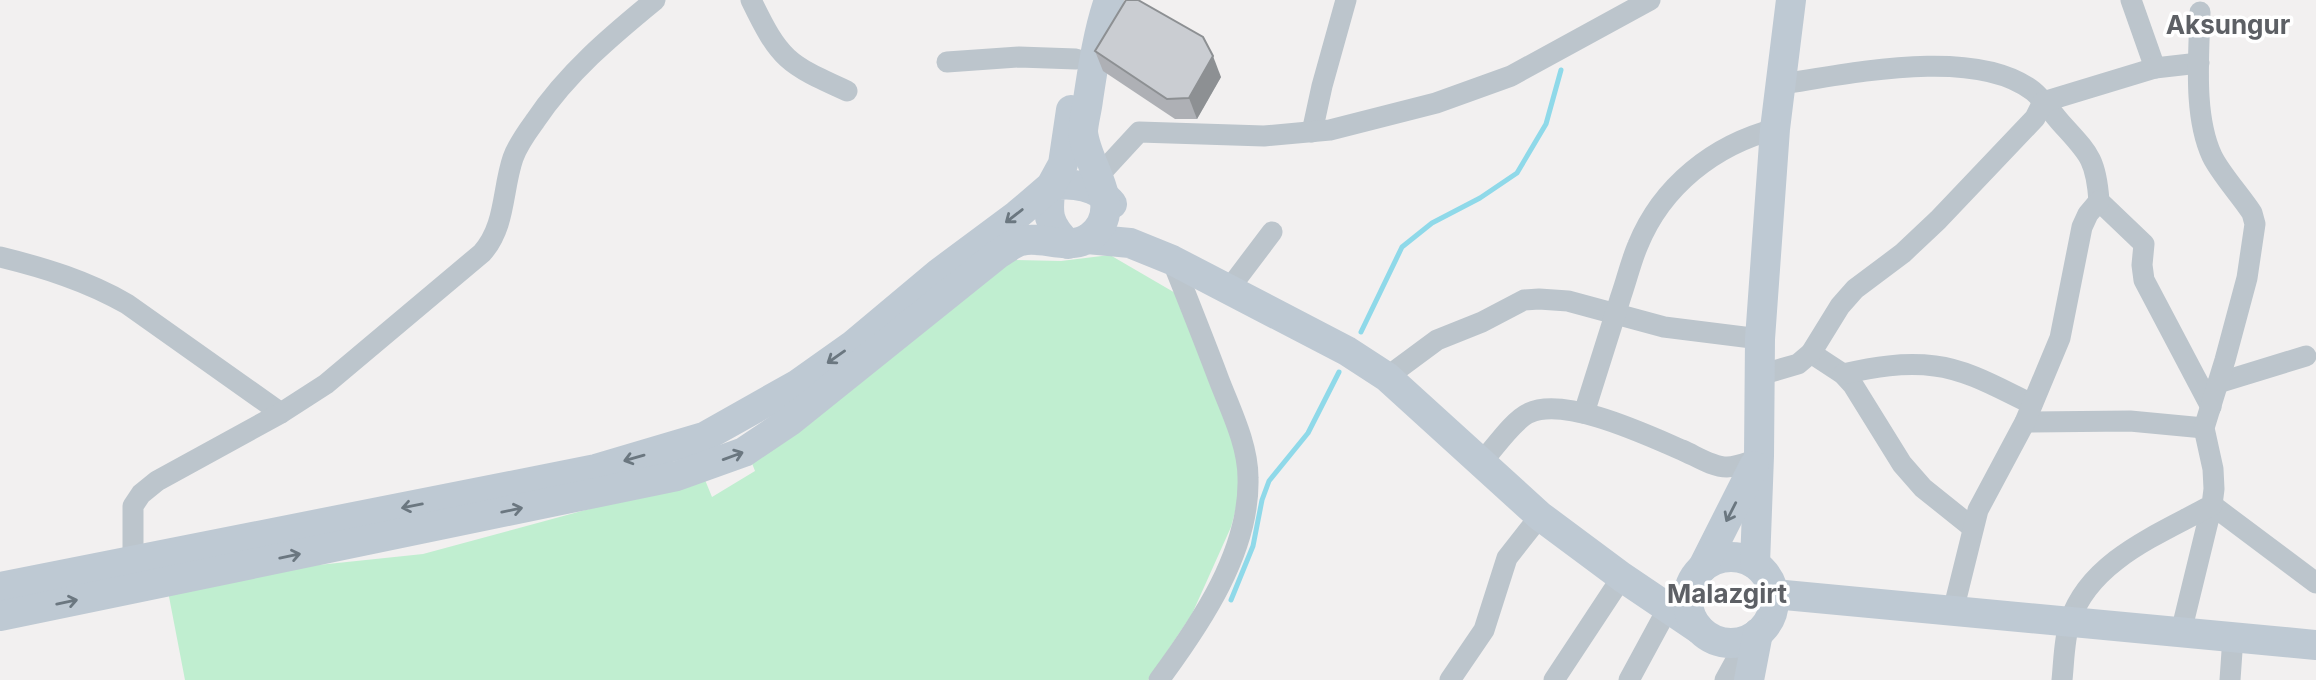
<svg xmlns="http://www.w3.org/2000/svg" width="2316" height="680" font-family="Inter,sans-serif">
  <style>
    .green { fill: #c0eed0 }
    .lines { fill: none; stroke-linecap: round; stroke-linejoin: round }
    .stream { stroke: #8fd9e9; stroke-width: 5 }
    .street { stroke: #bcc5cc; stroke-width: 21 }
    .secondary { stroke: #bec9d3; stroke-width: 30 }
    .wall { fill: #aeb0b5 }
    .shaded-wall { fill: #8d9093 }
    .building { fill: #cacdd2; stroke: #8d9093; stroke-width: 2 }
    .oneway { stroke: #6b7780 }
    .labels { text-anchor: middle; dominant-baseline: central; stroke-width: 7; stroke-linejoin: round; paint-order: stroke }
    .district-label { font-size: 26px; font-weight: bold; fill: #5d6065; stroke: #fff }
  </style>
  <rect width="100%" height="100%" fill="#f2f0f0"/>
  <polygon class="green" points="1110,255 1177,294 1232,428 1241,490 1231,527 1192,614 1148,680 185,680 166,581 423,554 626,499 703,475 712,497 755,471 746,448 1014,260 1061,261"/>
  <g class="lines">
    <g class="stream">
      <polyline points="1361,332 1402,247 1432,223 1480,198 1517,173 1546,124 1561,70"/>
      <polyline points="1231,600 1253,546 1262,500 1269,481 1308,433 1339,372"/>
    </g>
    <g class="street">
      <path d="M 751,0 C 780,60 787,64 847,91"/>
      <polyline points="2131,0 2155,68"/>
      <polyline points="947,62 1019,57 1076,59"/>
      <path d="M 1782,84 C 1849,74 1975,46 2033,91 C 2043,99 2052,113 2061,123 C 2088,153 2096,158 2099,201 L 2144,244 L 2142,265 L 2144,280 L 2211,407"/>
      <polyline points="1312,132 1322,86 1346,0"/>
      <polyline points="1091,184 1139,132 1264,136 1330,130 1436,103 1511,76 1650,0"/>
      <path d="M 0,257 C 45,268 87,281 127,304 L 281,413"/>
      <polyline points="1229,289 1272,232"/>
      <polyline points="1811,353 1843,374 1853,385 1902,464 1923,488 1973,528"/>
      <path d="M 1843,374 C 1874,367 1904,362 1935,366 C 1969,370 2002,390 2032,404"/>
      <polyline points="1760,375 1798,364 1811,353 1840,306 1855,289 1903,253 1938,220 2035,118 2043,102 2155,68 2199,63"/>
      <polyline points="1387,377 1437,340 1482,322 1524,300 1539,299 1568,301 1664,327 1760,339"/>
      <polyline points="2218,383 2306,356"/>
      <path d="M 1584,413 C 1596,374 1609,335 1621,296 C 1627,279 1631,261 1638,245 C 1662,186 1714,145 1775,129"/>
      <polyline points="2025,422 2130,421 2204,428"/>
      <path d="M 1481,463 C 1493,450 1513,420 1529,413 C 1565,396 1647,435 1682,450 C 1696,456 1712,467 1727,467 C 1737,467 1748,462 1758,459"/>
      <path d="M 133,561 L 133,506 L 141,494 L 157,481 L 281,413 L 326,384 L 482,253 C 506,226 502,190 513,158 C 518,144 527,132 535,121 C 567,73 611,36 655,0"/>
      <polyline points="1953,611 1978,510 2025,422 2060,338 2082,227 2088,214 2099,201"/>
      <polyline points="2181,632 2212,505 2316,583"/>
      <path d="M 1159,680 C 1201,623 1250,551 1248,478 C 1248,445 1231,411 1219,380 C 1204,340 1188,300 1172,260"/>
      <polyline points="1450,680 1484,630 1507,558 1540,516"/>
      <polyline points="1554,680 1622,577"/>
      <polyline points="1629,680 1668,608"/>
      <polyline points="1725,680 1747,640"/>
      <path d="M 2062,680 C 2064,661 2064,639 2070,621 C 2090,560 2160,534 2212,505 L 2214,489 L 2213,469 L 2204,428 L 2225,360 L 2247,278 L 2255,224 L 2252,213 C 2241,196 2220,173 2212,156 C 2193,115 2199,56 2200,12"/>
      <polyline points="2230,680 2233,637"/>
    </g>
    <g class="secondary">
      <polyline points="1087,239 1130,243 1172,260 1347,351 1387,377 1540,516 1622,577 1699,629"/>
      <path d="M 1068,244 C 1047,224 1047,213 1051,186 C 1072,182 1098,186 1112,204"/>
      <circle cx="1731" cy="600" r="43"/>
      <polyline points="1755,564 1759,456 1760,339 1775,129 1791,0"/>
      <polyline points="1703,567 1754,466"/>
      <polyline points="0,587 596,469 704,437 798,384 853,345 939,273 1017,215 1051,186 1063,164 1071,110"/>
      <polyline points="1774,594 2316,645"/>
      <path d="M 0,616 L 677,476 L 744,452 L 790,421 L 998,254 C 1005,250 1013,243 1021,241 C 1042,235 1069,252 1090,237 C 1127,209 1086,166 1083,132 C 1083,123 1087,110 1088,100 C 1093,67 1098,32 1109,0"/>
      <polyline points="1749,680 1758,633"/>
    </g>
  </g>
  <polygon class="wall" points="1095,51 1221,77 1197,119 1175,119 1103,71"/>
  <polygon class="shaded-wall" points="1213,56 1221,77 1197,119 1189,98"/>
  <polygon class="building" points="1126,0 1138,0 1203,37 1213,56 1189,98 1167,99 1095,51"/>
  <defs><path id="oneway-shaft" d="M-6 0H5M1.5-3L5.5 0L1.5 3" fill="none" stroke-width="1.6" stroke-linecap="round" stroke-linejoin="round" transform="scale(1.75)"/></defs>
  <g class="oneway">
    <use href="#oneway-shaft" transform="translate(1014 216) rotate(142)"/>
    <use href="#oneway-shaft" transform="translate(836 357) rotate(145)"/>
    <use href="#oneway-shaft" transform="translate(733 456) rotate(-20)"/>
    <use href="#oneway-shaft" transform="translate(634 458) rotate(164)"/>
    <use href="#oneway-shaft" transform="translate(412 506) rotate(169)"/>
    <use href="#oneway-shaft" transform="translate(512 510) rotate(-12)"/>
    <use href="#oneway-shaft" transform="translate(1731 512) rotate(117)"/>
    <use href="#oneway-shaft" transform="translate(290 556) rotate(-12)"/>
    <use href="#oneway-shaft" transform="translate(67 602) rotate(-12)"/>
  </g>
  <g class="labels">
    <g class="district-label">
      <text x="2228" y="24">Aksungur</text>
      <text x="1727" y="593">Malazgirt</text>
    </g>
  </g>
</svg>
